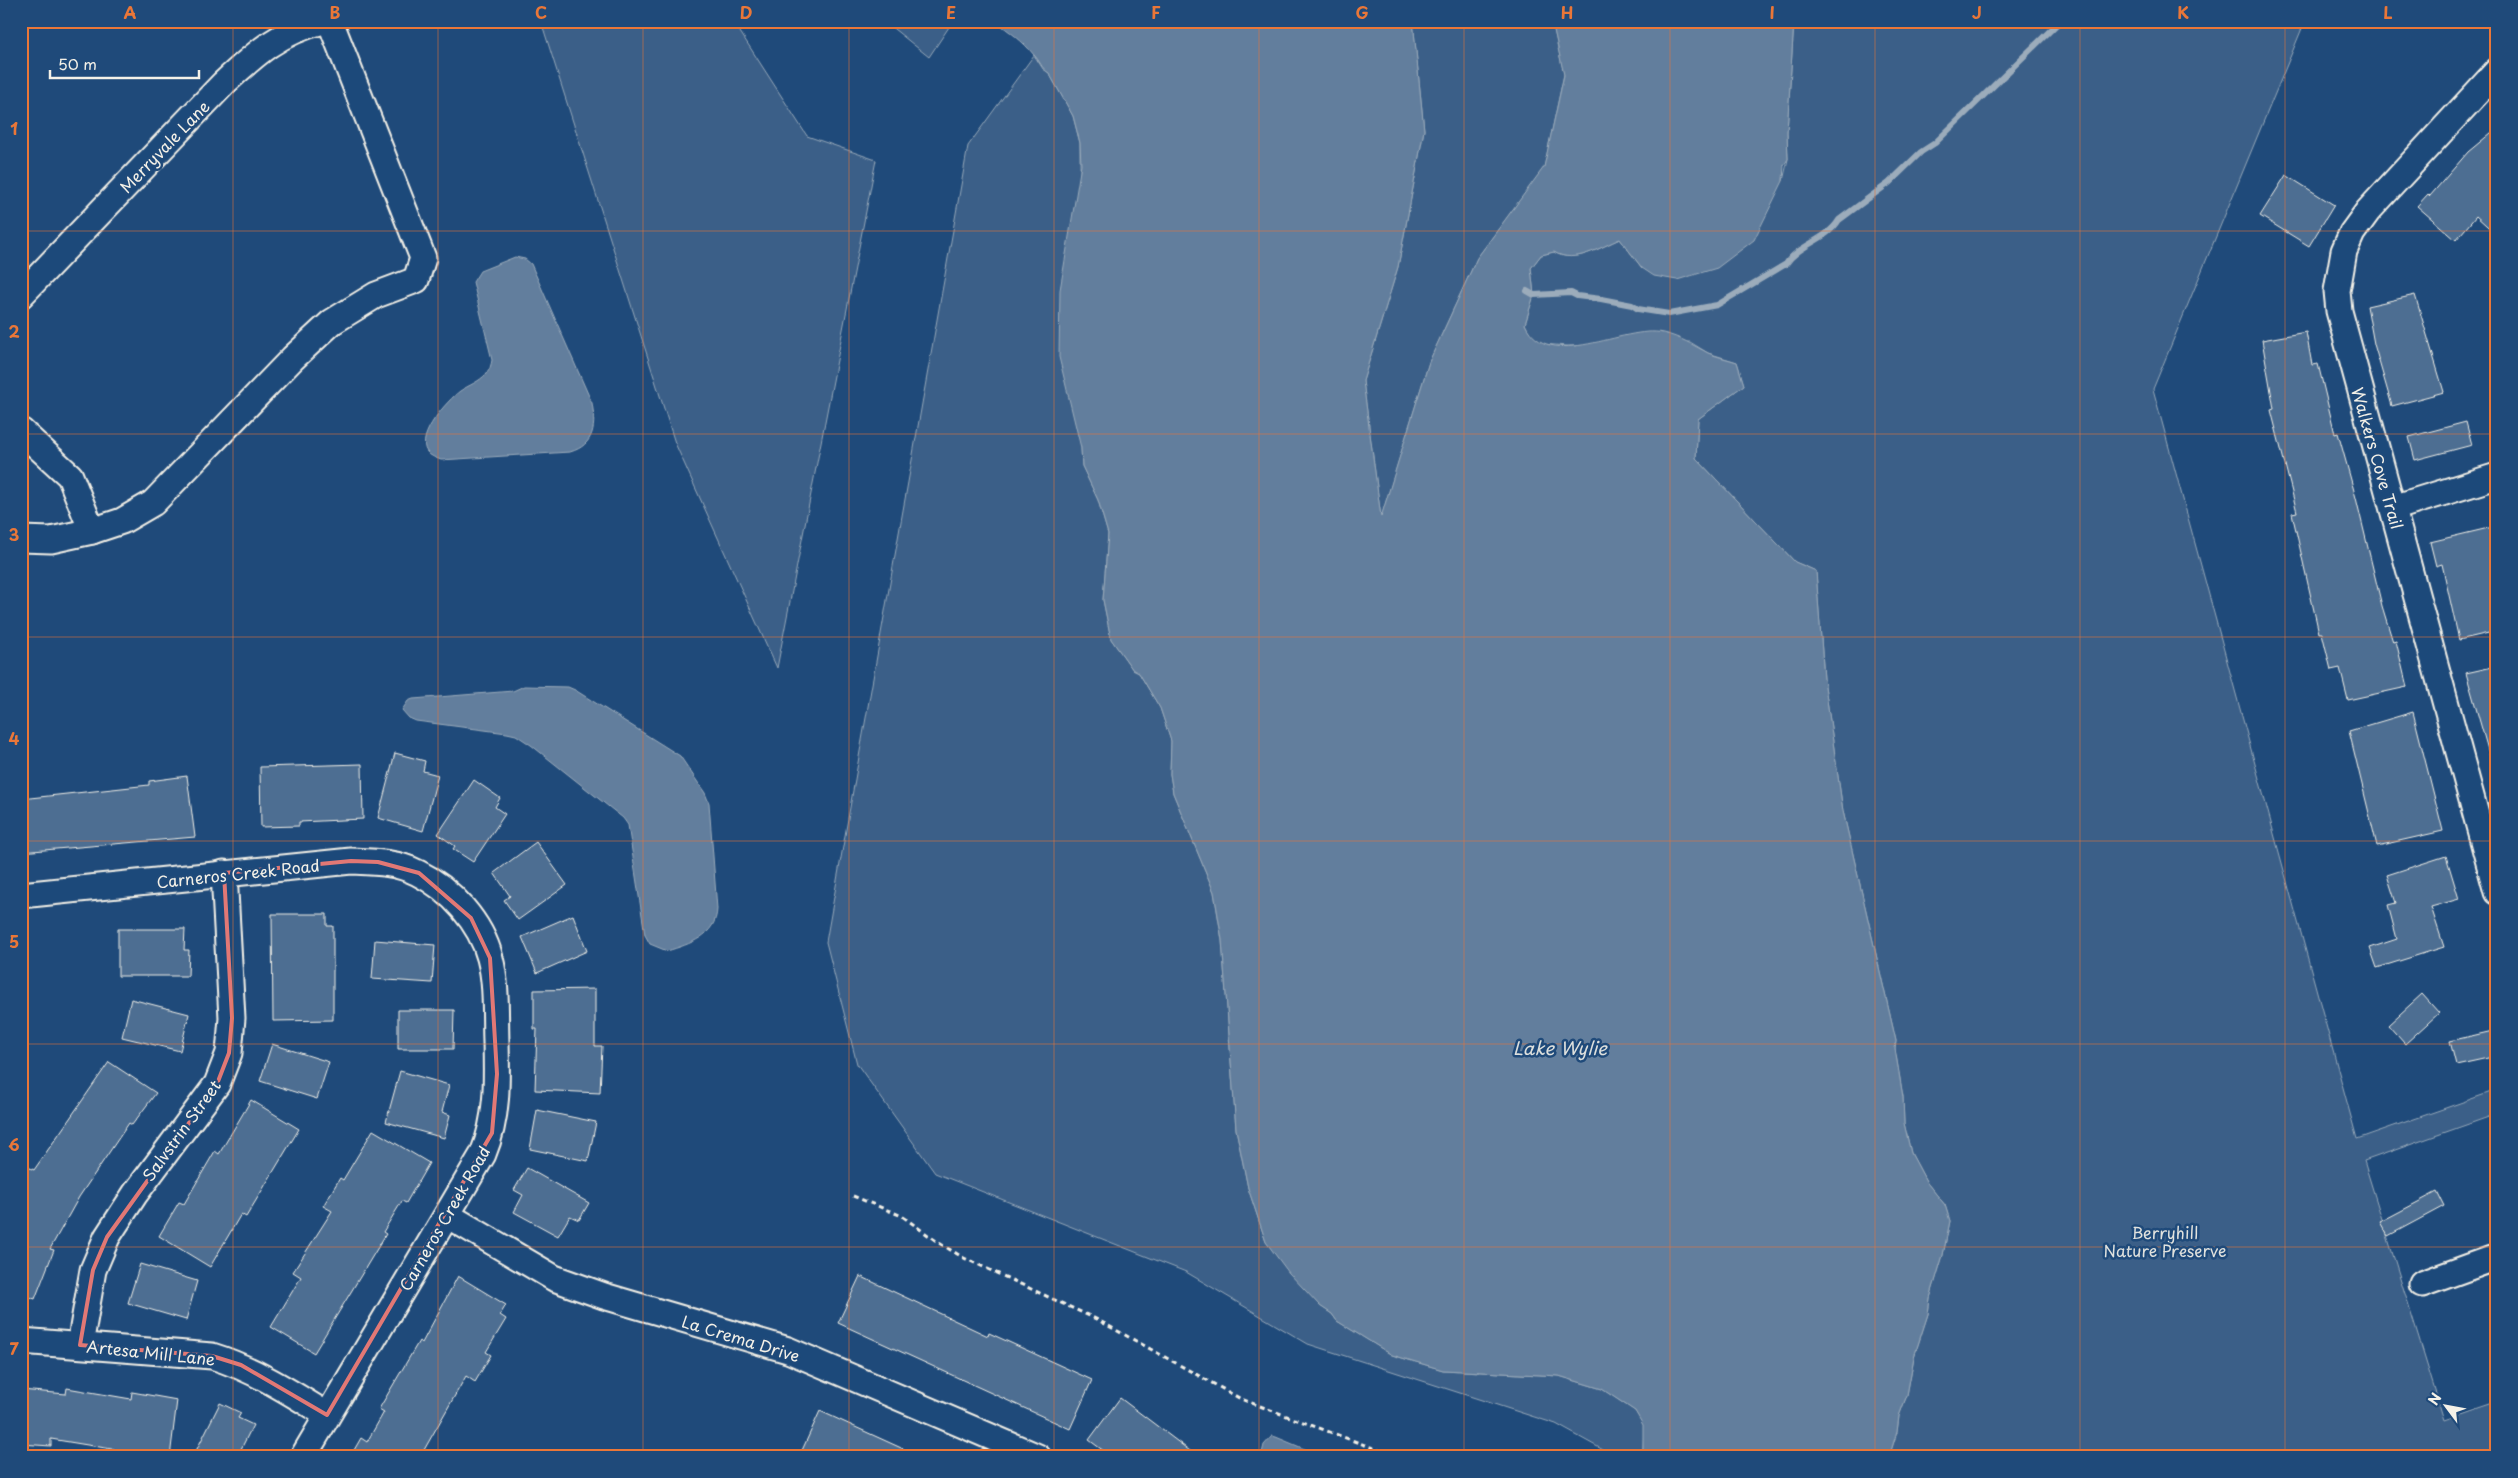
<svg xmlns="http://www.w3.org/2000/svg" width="2518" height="1478" font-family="'Playpen Sans',sans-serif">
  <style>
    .green { fill: #3a5f88; stroke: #97a8b8 }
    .water { fill: #627e9d; stroke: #9cacbb }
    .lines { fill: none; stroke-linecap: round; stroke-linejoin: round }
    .stream { stroke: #9cacbb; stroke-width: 6 }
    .building { fill: #4d6e92; stroke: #f4f1e8 }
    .minor-casing { stroke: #f4f1e8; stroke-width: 29 }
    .path { stroke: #f4f1e8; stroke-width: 3; stroke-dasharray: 5 4; stroke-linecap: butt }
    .minor { stroke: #1f4a7a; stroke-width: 25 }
    .marked { fill: none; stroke: #e27875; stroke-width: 4; stroke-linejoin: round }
    .grid { fill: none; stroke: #ea7738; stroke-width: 1; stroke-opacity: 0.55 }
    .labels { text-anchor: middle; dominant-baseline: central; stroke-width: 5; stroke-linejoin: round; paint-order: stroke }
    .street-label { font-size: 16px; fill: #f4f1e8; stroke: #1f4a7a }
    .park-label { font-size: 16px; fill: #e1e2de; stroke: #1f4a7a }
    .water-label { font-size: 18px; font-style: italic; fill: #dee0dd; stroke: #1f4a7a }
    .neatline { fill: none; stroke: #ea7738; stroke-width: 2 }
    .grid-label { font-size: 16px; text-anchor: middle; font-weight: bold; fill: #ea7738 }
  </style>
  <rect width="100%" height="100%" fill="#1f4a7a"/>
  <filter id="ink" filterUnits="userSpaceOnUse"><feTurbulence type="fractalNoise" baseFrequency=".02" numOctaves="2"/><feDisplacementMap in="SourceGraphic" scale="10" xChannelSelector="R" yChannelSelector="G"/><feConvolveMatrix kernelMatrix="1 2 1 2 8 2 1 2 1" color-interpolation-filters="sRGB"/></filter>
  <g filter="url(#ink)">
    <g class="green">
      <polygon points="541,21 733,21 807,136 876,160 777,668 675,443"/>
      <polygon points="884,21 953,21 929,57"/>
      <polygon points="1413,21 1552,21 1564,74 1544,168 1477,258 1429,362 1381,518 1363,381 1398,267 1424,130"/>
      <path d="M 1794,21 L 2305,21 L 2153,389 L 2357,1139 L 2497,1090 L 2497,1114 L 2364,1161 L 2444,1420 L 2497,1402 L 2497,1457 L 1889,1457 L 1897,1432 L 1899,1416 L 1907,1395 L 1914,1357 L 1928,1314 L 1930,1298 L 1943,1255 L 1950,1221 L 1945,1205 L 1927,1183 L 1911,1153 L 1904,1123 L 1903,1097 L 1895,1049 L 1896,1041 L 1843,811 L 1824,679 L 1816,571 L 1795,562 L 1696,458 L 1698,419 L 1744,385 L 1737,362 L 1708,353 L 1690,342 L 1567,346 L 1543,344 L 1531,336 L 1525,324 L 1534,295 L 1531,268 L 1541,255 L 1554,252 C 1575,265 1600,247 1620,239 L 1642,268 L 1783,181 L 1788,159 L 1787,132 Z"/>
      <polygon points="1034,55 1043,69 1049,73 1073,116 1080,143 1081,448 1082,466 1098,500 1108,534 1103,600 1111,639 1133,670 1139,673 1160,708 1171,741 1170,774 1173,793 1214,892 1222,940 1236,1129 1248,1188 1266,1242 1320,1306 1332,1314 1337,1321 1392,1355 1443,1370 1559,1376 1602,1389 1635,1411 1644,1425 1643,1448 1640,1457 1616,1457 1556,1424 1308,1344 1186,1272 935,1173 857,1064 826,942 968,146"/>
    </g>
    <g class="water">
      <path d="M 995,21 L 1413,21 L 1424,130 L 1398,267 L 1363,381 L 1381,517 L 1429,362 L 1477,258 L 1544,167 L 1564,75 L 1552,21 L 1794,21 L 1787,132 L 1788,159 L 1784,165 L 1783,181 L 1754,240 L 1717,268 L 1677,280 L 1654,276 L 1642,268 L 1620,239 C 1600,247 1575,265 1554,252 L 1541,255 L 1531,268 L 1534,295 L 1525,324 C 1548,374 1625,324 1663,333 C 1680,337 1693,345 1708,353 C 1717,357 1728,359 1737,362 L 1744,385 L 1698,419 L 1696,458 L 1795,562 L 1816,571 L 1824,679 L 1843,811 L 1896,1041 L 1895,1049 L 1903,1097 L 1904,1123 L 1911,1153 L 1927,1183 L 1945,1205 L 1950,1221 L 1943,1255 L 1930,1298 L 1928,1314 L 1914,1357 L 1907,1395 L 1899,1416 L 1897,1432 L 1889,1457 L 1640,1457 L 1643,1448 L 1643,1425 L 1635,1411 L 1602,1389 L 1559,1376 L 1443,1370 L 1392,1355 L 1337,1321 L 1332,1314 L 1320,1306 L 1289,1273 L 1266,1242 L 1248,1188 L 1236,1129 L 1222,940 L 1214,892 L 1173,793 L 1170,774 L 1171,741 L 1160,708 L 1139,673 L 1133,670 L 1111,639 L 1103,600 L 1108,534 L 1098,500 L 1082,466 L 1081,448 L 1059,357 L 1060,290 L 1081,165 L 1080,143 L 1073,116 L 1049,73 C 1041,68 1040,61 1034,55 C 1023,41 1009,31 995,21 Z"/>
      <path d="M 515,257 L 525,259 L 531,264 L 592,403 C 596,425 595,445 570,452 L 441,460 C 436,458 430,456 427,452 C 415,436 448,400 460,391 C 469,385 479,382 486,374 C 490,370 491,365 492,360 L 473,282 L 480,271 Z"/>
      <path d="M 524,686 L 568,687 L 575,690 L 680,756 L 705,793 L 709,803 L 717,909 C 716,936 690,944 667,951 L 650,944 L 645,935 L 628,825 L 623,818 L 531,745 L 516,735 L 507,733 L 416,721 L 409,718 L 402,710 L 408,701 L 413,699 L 513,691 Z"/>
      <polygon points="1272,1436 1276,1437 1324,1457 1261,1457 1264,1445"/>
    </g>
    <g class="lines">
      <path class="stream" d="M 1527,291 L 1534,295 L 1571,293 L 1577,296 L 1601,299 L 1632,305 L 1638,309 L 1669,314 L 1717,305 L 1786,264 C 1798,245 1827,240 1839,220 L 1889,183 L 1921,152 L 1935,143 L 2060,21"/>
    </g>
    <g class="building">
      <polygon points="2497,128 2497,235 2476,216 2456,240 2417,206 2428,194 2430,196 2468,152"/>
      <polygon points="2286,175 2334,205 2309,246 2260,216"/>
      <polygon points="2415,295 2444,392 2392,406 2374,344 2367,306"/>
      <polygon points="2306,332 2312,365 2318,364 2335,434 2338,433 2356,498 2382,606 2393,642 2396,641 2407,687 2348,700 2340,668 2331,670 2322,633 2319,633 2292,513 2297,512 2271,410 2274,409 2262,340"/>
      <polygon points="2466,422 2472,445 2415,460 2409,437"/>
      <polygon points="2497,526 2497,631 2459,640 2442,564 2436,566 2430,542"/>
      <polygon points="2497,666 2497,763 2492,764 2466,673"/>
      <polygon points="2413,712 2443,831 2377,846 2349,731"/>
      <polygon points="395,753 425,761 423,771 438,775 423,831 378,818"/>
      <polygon points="362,764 363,819 299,822 299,826 261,827 260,767"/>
      <polygon points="187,776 195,837 21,852 21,799 149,785 149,781"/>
      <polygon points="474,780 500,798 495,807 505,814 473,862 453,849 455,846 438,834"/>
      <polygon points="536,842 567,885 518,920 504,900 510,896 494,873"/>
      <polygon points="2446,856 2459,899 2431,907 2444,947 2377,968 2370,948 2397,939 2388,905 2396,903 2387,875"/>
      <polygon points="272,914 327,914 327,926 333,926 333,1020 273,1021"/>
      <polygon points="573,915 587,951 537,973 522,937"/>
      <polygon points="118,929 185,929 184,950 189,950 188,976 118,976"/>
      <polygon points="375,940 435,945 432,983 372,979"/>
      <polygon points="595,989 595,1046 602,1046 600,1093 535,1090 537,1029 534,1029 534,990"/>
      <polygon points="2422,994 2439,1013 2405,1044 2388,1025"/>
      <polygon points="131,999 189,1014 180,1051 122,1037"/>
      <polygon points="398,1010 454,1010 453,1049 398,1049"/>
      <polygon points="2497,1030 2497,1056 2456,1065 2450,1041"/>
      <polygon points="272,1044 329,1062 317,1099 260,1081"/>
      <polygon points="109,1062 156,1093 132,1125 129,1123 79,1197 50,1249 54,1250 35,1299 21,1294 21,1180 28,1167 34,1170"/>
      <polygon points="400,1071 449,1085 442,1112 450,1115 444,1138 386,1122"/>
      <polygon points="251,1100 299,1129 246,1217 241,1214 210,1267 159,1236 179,1202 184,1204 215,1151 219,1154"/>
      <polygon points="537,1110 596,1122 588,1161 530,1149"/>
      <polygon points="373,1130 429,1163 406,1203 402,1201 383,1232 386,1234 314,1353 271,1327 301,1277 293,1272 332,1211 323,1206 340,1178 343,1180"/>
      <polygon points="527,1168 589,1203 579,1220 570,1216 558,1236 514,1212 523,1195 514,1190"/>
      <polygon points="2437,1192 2444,1206 2388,1236 2380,1222"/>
      <polygon points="140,1264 197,1281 186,1320 128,1303"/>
      <polygon points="458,1276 506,1305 500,1315 506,1319 486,1352 491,1355 475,1382 466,1376 420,1457 350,1457 361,1438 367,1442 384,1412 379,1409 419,1341 422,1343"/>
      <polygon points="860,1276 988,1336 989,1333 1092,1380 1070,1429 838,1323"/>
      <polygon points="67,1388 131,1399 132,1392 177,1400 170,1457 123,1457 124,1451 51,1439 51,1446 21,1444 21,1390 66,1394"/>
      <polygon points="1120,1398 1198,1457 1112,1457 1089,1440"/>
      <polygon points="220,1403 241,1413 238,1418 253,1425 237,1457 193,1457"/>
      <polygon points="820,1411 921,1457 799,1457"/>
    </g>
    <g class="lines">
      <defs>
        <g id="minor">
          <polyline points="2497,71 2368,211 2352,233 2344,251 2337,291 2339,311 2497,892"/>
          <path d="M 21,295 L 224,83 C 256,53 279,32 323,21"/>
          <polyline points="21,431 70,476 92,531"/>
          <polyline points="2393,508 2497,476"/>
          <polyline points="21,539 51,540 92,531 122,521 153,503 293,358 332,322 376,295 416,280 423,258 330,21"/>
          <path d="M 21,895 L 351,861 C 374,862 397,862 418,873 C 451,889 481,923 490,958 C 497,985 495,1014 496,1042 C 497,1080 498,1118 483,1154 L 303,1457"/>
          <polyline points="447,1215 554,1278 604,1296 788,1350 1038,1457"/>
          <polyline points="2422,1284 2497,1257"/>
          <path d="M 21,1341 L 212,1356 C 254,1369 290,1392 327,1415"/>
          <polyline points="80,1345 93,1270 107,1237 135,1194 217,1084 229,1053 232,1018 224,873"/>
        </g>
      </defs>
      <use href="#minor" class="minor-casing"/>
      <polyline class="path" points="853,1196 902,1216 939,1243 964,1258 1096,1319 1241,1399 1397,1457"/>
      <use href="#minor" class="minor"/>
    </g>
  </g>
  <path class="marked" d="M 351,861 L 378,862 L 419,873 L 471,918 L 490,958 L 497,1074 L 492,1133 L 327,1415 L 241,1365 L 212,1356 L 80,1345 L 93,1270 L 107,1237 L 217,1084 L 229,1053 L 232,1018 L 224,873 Z"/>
  <path class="grid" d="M 233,21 L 233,1457M 438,21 L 438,1457M 643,21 L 643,1457M 849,21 L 849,1457M 1054,21 L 1054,1457M 1259,21 L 1259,1457M 1464,21 L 1464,1457M 1670,21 L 1670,1457M 1875,21 L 1875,1457M 2080,21 L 2080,1457M 2285,21 L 2285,1457M 21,231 L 2497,231M 21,434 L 2497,434M 21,637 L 2497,637M 21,841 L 2497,841M 21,1044 L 2497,1044M 21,1247 L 2497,1247"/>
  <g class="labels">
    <g class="street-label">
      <text transform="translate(164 146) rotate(-46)">Merryvale Lane</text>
      <text transform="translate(2378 458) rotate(74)">Walkers Cove Trail</text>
      <text transform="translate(238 873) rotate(-6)">Carneros Creek Road</text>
      <text transform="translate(181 1130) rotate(-54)">Salvstrin Street</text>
      <text transform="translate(444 1218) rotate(-60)">Carneros Creek Road</text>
      <text transform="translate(741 1338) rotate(17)">La Crema Drive</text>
      <text transform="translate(151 1352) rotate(6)">Artesa Mill Lane</text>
    </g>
    <g class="park-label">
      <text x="2165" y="1232">Berryhill<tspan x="2165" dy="18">Nature Preserve</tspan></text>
    </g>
    <g class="water-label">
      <text x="1560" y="1047">Lake Wylie</text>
    </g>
  </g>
  <rect width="2518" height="1478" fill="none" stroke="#1f4a7a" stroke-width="55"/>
  <g transform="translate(2446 1406) rotate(302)" stroke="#1f4a7a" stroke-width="4" paint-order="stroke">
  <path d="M0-4L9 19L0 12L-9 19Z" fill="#f4f1e8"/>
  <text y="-8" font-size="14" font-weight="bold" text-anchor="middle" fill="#f4f1e8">N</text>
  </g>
  <path d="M50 70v8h149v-8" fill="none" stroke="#f4f1e8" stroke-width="2.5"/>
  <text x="58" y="70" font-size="15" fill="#f4f1e8" stroke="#1f4a7a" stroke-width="4" paint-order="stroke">50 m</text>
  <rect x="28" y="28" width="2462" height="1422" class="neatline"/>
  <g class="grid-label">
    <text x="130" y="19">A</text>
    <text x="335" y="19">B</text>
    <text x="541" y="19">C</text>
    <text x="746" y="19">D</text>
    <text x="951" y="19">E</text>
    <text x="1156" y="19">F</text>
    <text x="1362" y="19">G</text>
    <text x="1567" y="19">H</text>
    <text x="1772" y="19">I</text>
    <text x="1977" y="19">J</text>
    <text x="2183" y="19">K</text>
    <text x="2388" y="19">L</text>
    <text x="14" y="135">1</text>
    <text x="14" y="338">2</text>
    <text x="14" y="541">3</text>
    <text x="14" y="745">4</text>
    <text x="14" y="948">5</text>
    <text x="14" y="1151">6</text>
    <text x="14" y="1355">7</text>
  </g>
</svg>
